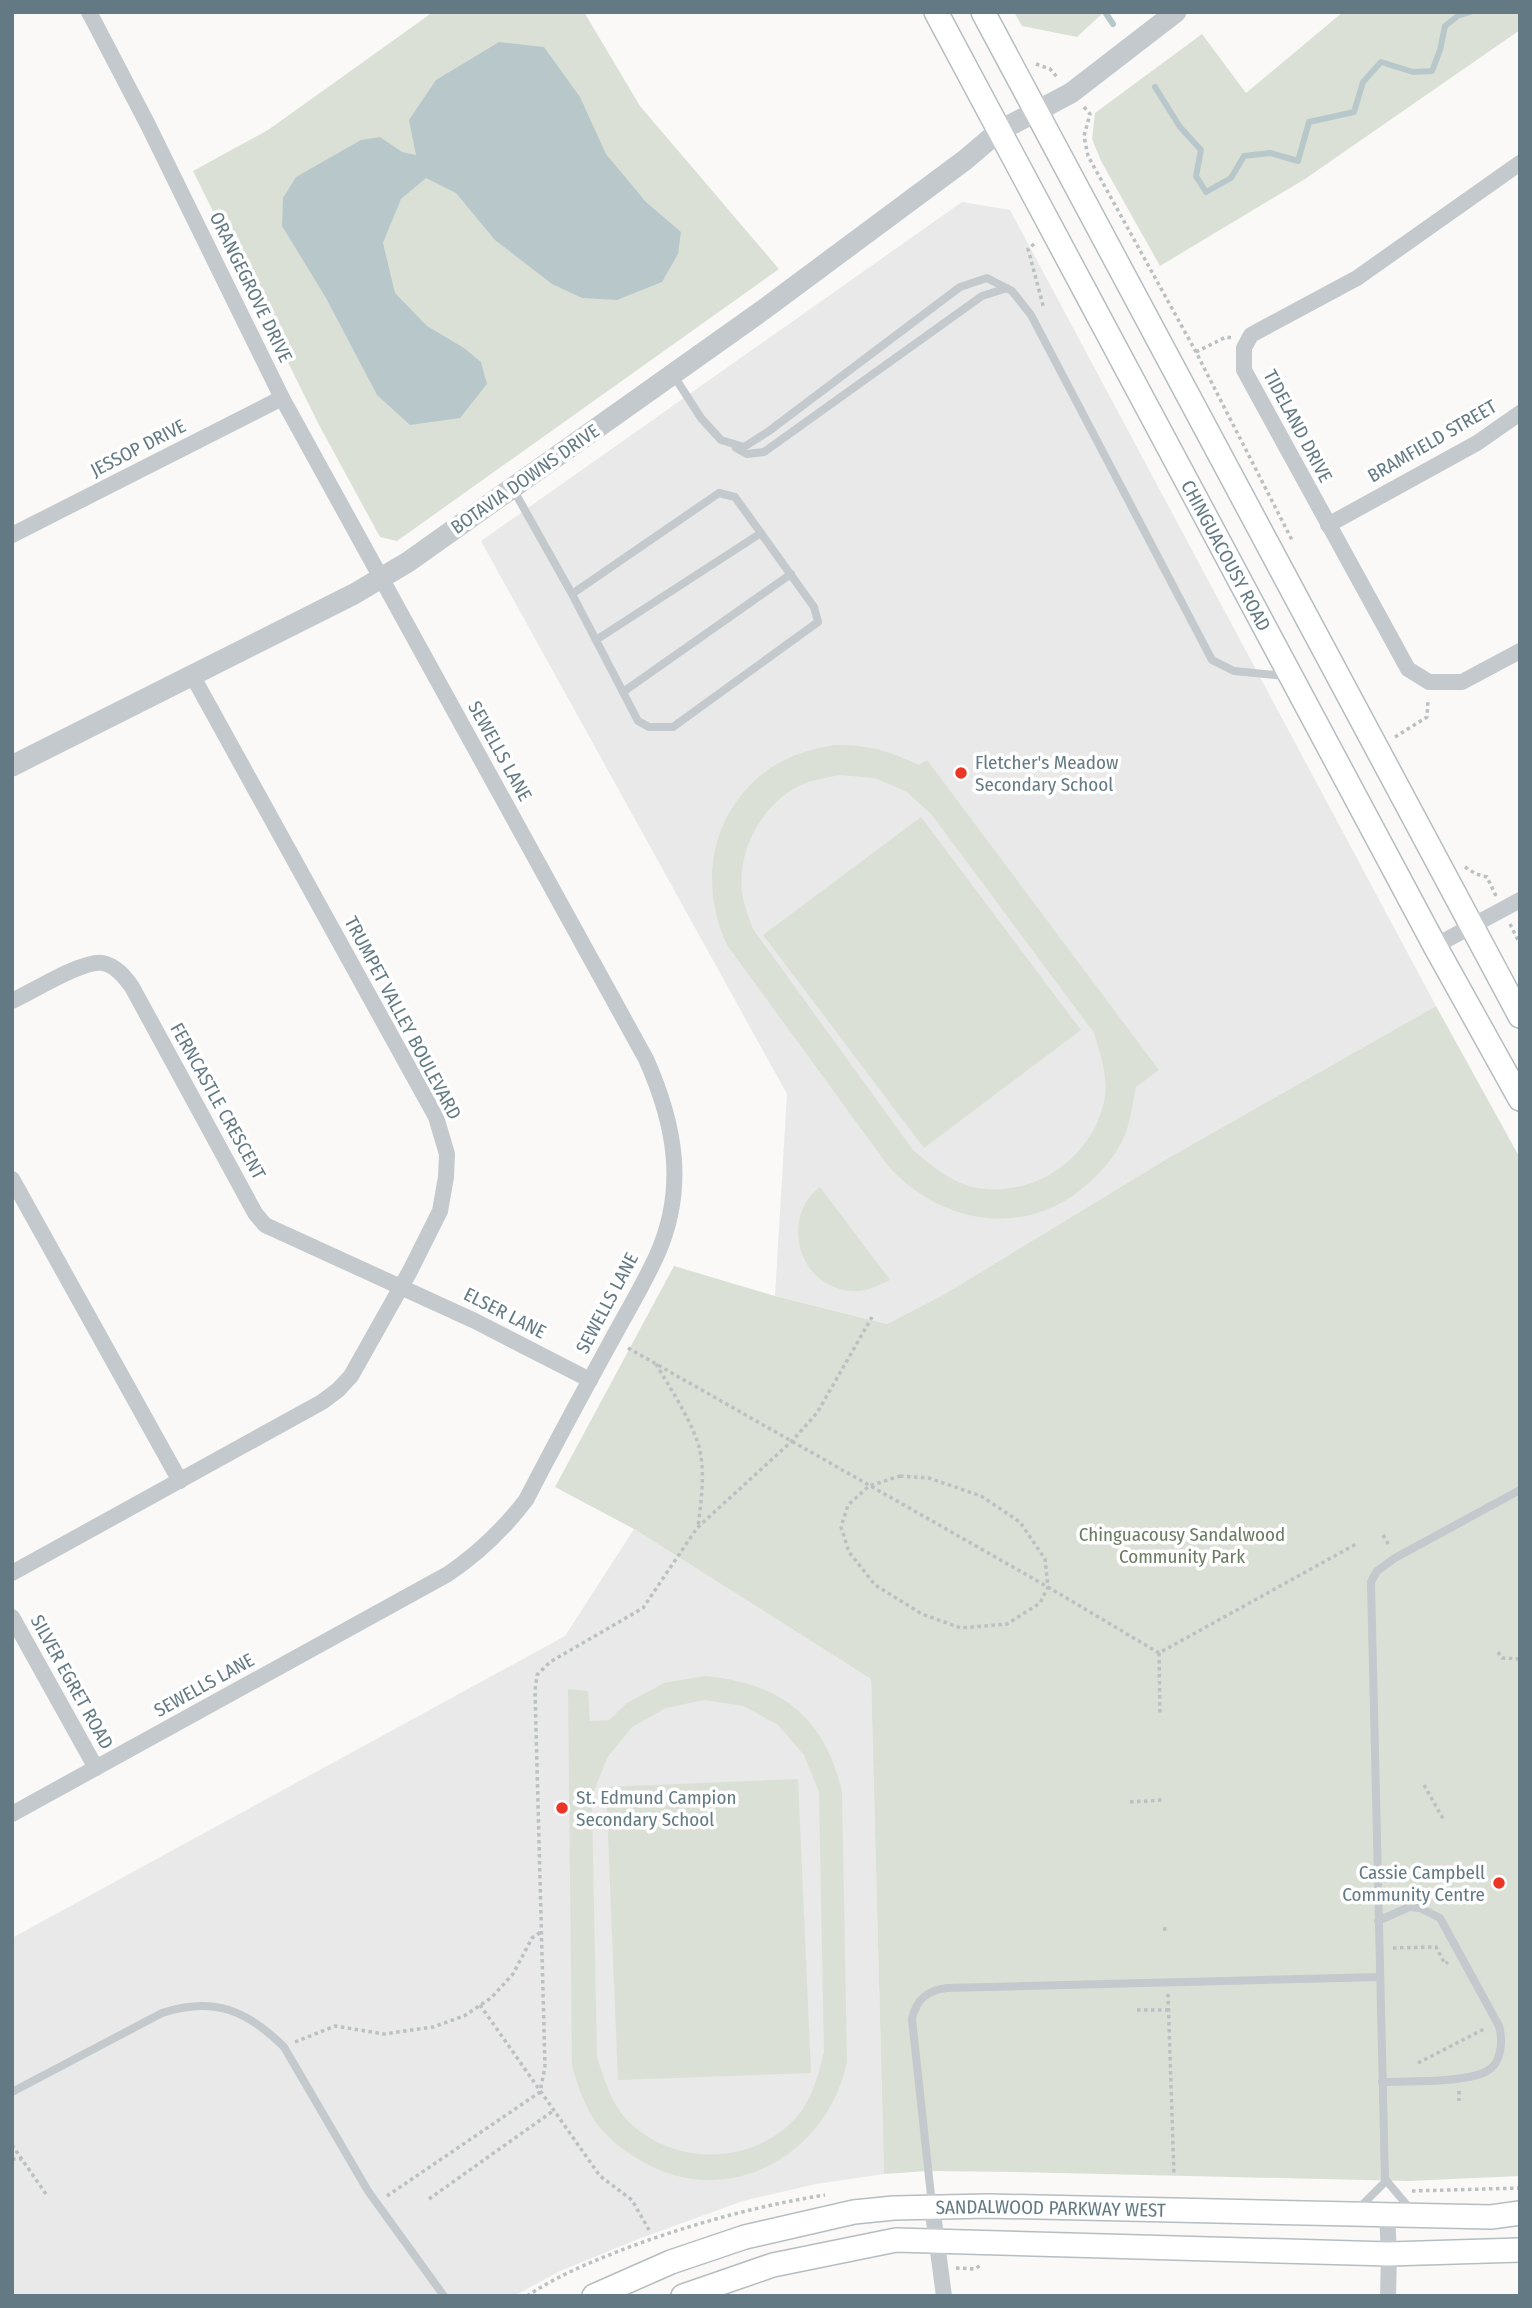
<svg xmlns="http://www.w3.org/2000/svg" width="1532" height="2308" font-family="'Fira Sans Condensed',sans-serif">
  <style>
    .built { fill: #e8e9e8 }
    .green { fill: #dbe0d6; fill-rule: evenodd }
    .water { fill: #b8c8ca }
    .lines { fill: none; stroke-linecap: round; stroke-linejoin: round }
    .stream { stroke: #b8c8ca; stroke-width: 6 }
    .secondary-casing { stroke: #b5bdc1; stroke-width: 26 }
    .path { stroke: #bbc0c2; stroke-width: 3.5; stroke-dasharray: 3.5 3.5; stroke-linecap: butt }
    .service { stroke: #c3c9cc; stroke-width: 8 }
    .minor { stroke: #c3c9cc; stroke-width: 16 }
    .tertiary { stroke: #c3c9cc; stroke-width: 21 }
    .secondary { stroke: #fff; stroke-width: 23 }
    .poi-dot { fill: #ec3625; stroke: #fff; stroke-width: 2.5 }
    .labels { text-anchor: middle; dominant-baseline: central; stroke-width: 7; stroke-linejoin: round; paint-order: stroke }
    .street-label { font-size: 19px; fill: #637a84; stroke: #fff }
    .poi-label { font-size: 19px; fill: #637a84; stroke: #fff; text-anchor: start }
    .park-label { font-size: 19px; fill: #6b7b62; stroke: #fff }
  </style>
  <rect width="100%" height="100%" fill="#faf9f7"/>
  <g class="built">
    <polygon points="962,202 1010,210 1436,1006 1170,1157 943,1295 887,1324 775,1296 787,1094 481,541"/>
    <polygon points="634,1529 871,1679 884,2174 816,2184 743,2201 641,2238 560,2271 514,2296 12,2296 12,1938 565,1636"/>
  </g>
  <g class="green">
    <polygon points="433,12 584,12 640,106 779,269 397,541 380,537 319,425 193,171 268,130"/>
    <polygon points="1014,12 1104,12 1077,37 1022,26"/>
    <polygon points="1343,12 1520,12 1520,30 1305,179 1160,266 1101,161 1092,139 1095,113 1202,34 1246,93"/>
    <path d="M 834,745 C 865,744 890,751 919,765 L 927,760 L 1159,1070 L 1136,1087 C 1133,1101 1131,1116 1127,1129 C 1120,1150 1106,1167 1090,1182 C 1029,1239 943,1226 889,1167 L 727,945 C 697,881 712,808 772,767 C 791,755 812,749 834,745 ZM 840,775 L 875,778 L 907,792 L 932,815 L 1094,1033 C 1101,1056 1109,1078 1104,1102 C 1091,1160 1031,1200 972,1187 C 949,1181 931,1165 913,1150 L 753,929 C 749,919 745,908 743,898 C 734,852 764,798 808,782 C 818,779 829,777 840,775 Z"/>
    <polygon points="921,817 1081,1030 924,1148 763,935"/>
    <polygon points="1436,1006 1520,1158 1520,2176 1408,2181 1014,2172 927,2171 884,2174 871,1679 634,1529 555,1487 674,1266 775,1296 887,1324 943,1295 1170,1157"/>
    <path d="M 820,1187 L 890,1280 C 879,1285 867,1292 854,1291 C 800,1290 778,1219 820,1187 Z"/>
    <path d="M 705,1676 C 781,1683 825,1717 842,1792 L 847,2062 C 827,2157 725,2213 638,2159 C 623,2150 607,2138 597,2124 C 585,2107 578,2086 572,2066 L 568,1689 L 588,1691 L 590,1721 L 609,1720 L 627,1703 L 664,1683 ZM 704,1700 L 744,1706 L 778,1725 L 804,1755 L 819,1792 L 824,2052 C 818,2076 812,2101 794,2120 C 750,2165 676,2166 630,2123 C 612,2106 605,2081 597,2057 L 592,1805 L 593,1794 L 607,1758 L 632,1727 L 666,1708 Z"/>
    <polygon points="798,1779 811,2073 618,2080 606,1787"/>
  </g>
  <polygon class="water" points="499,42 544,47 580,97 606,154 646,202 681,232 678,254 662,282 617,300 582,298 552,284 495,240 456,193 426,178 401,199 383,243 395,293 427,326 464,348 481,362 487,384 460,418 410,425 377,395 326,298 282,226 283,198 296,177 361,140 380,137 402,152 416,155 409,120 436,80"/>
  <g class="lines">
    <g class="stream">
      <polyline points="1105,12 1113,24"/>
      <polyline points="1155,87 1180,127 1201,150 1196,176 1206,192 1231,178 1244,156 1270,153 1298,161 1309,122 1354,112 1363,82 1381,62 1413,72 1432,71 1440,50 1445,26 1459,15 1470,12"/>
    </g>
    <defs>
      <g id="secondary">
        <path id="s1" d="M 936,12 L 1435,946 L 1520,1099"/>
        <polyline points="983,12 1520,1016"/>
        <path id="s2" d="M 594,2296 L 671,2262 L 745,2237 L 854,2212 L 894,2208 L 988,2206 L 1491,2217 L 1520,2213"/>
        <polyline points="683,2296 773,2265 896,2240 1389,2254 1520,2250"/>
      </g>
    </defs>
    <use href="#secondary" class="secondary-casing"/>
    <g class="path">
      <polyline points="1036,64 1050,69 1058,78"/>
      <polyline points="1084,107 1090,114 1084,136 1088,156 1196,352 1293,542"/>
      <polyline points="1034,244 1028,249 1044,309"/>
      <polyline points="1196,352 1226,337 1232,338"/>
      <polyline points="1395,737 1427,717 1428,700"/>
      <polyline points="1465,867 1476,874 1487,877 1496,896"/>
      <polyline points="1510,924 1520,944"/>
      <polyline points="628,1348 1048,1587 1159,1653 1358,1543"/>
      <path d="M 656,1364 C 669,1386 695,1426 700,1451 C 705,1476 701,1501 698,1527"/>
      <polygon points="900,1476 929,1478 981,1496 1020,1522 1045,1559 1048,1587 1040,1603 1007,1624 961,1628 922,1614 875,1585 849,1552 841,1527 848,1505 869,1486"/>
      <polyline points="1383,1535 1390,1547"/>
      <polyline points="1498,1652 1502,1658 1520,1659"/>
      <polyline points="1159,1653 1160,1714"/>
      <polyline points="1424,1785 1442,1817 1444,1815"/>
      <polyline points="1130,1802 1163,1800"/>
      <polyline points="1163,1929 1168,1929"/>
      <polyline points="1393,1948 1436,1947 1445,1964 1448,1962"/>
      <polyline points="1168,1994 1174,2176"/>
      <polyline points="480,2005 600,2176 632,2200 649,2230"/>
      <polyline points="1137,2010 1169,2010"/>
      <polyline points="295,2042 335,2026 384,2034 433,2027 464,2016 491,1998 513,1974 532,1938 542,1931"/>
      <polyline points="1418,2063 1484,2029"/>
      <polyline points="1459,2091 1459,2101"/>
      <polyline points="12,2145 46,2194"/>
      <polyline points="12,2159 22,2159"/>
      <polyline points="1412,2191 1520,2188"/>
      <polyline points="387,2196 540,2092 545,2067 535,1691 537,1675 550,1662 643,1608 697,1528 792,1441 817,1413 872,1317"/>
      <polyline points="429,2199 553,2111"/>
      <polyline points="956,2268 975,2269 982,2264"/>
      <path d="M 527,2296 C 563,2272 603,2257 643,2242 C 703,2221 762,2205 825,2195"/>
    </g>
    <g class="service">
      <polyline points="674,376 701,418 721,440 744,447 769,431 960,287 987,278 1012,291 1031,315 1212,660 1234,671 1285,676"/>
      <polyline points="736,448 747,454 764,452 982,296 1007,288"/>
      <polyline points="513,489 572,594 638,721 649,727 673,727 818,622 814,607 735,497 719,493 572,594"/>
      <polyline points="596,640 761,533"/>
      <polyline points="623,692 791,574"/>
      <path d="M 1378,1921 L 1409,1907 L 1420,1908 L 1440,1918 L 1499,2026 C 1503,2040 1502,2063 1487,2071 C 1467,2083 1407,2081 1382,2082"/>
      <path d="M 12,2092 L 162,2013 C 213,1996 247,2010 284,2047 L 368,2191 L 444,2296"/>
      <path d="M 932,2205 L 912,2019 C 916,2000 927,1990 947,1988 L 1380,1977"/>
      <polyline points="1358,2209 1386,2181"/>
      <polyline points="1412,2211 1385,2179 1371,1582 1377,1571 1395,1558 1520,1490"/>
    </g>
    <g class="minor">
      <polyline points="1520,163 1357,278 1251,335 1244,348 1244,370 1408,669 1429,682 1462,682 1520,651"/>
      <polyline points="1328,525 1477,443 1520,413"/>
      <polyline points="12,535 282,398"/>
      <polyline points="1435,946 1520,900"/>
      <path d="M 12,1001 C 32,992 84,959 103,963 C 116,966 124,976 132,987 L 255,1213 L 265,1225 L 475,1321 L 590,1380"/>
      <polyline points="12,1179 180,1481"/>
      <polyline points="12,1573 322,1402 338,1390 351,1376 410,1271 440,1211 446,1177 447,1154 436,1117 192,675"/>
      <polyline points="12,1617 96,1768"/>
      <path d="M 12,1814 L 448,1574 C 479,1553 503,1530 526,1500 C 553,1448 581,1396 609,1345 C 625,1315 643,1286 657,1255 C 687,1188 675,1124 646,1059 L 282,398 L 147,123 L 89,12"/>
      <polyline points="932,2206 944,2296"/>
      <polyline points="1387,2214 1389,2254 1388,2296"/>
    </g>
    <polyline class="tertiary" points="12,766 354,594 408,562 763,310 965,160 999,131 1071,93 1176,12"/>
    <use href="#secondary" class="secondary"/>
  </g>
  <g class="poi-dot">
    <circle cx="961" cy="773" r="7"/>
    <circle cx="562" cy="1808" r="7"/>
    <circle cx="1499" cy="1883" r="7"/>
  </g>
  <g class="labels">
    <g class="street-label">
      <text transform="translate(251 287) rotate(64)">ORANGEGROVE DRIVE</text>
      <text transform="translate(1298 426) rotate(62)">TIDELAND DRIVE</text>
      <text transform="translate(1432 441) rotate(-30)">BRAMFIELD STREET</text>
      <text transform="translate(138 448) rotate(-27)">JESSOP DRIVE</text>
      <text transform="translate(525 479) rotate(-35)">BOTAVIA DOWNS DRIVE</text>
      <text stroke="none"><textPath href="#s1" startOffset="616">CHINGUACOUSY ROAD</textPath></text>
      <text transform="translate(500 751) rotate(61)">SEWELLS LANE</text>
      <text transform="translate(403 1018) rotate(62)">TRUMPET VALLEY BOULEVARD</text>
      <text transform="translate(218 1101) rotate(61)">FERNCASTLE CRESCENT</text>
      <text transform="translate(607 1303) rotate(-62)">SEWELLS LANE</text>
      <text transform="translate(505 1313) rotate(27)">ELSER LANE</text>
      <text transform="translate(72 1682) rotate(61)">SILVER EGRET ROAD</text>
      <text transform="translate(204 1685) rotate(-29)">SEWELLS LANE</text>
      <text stroke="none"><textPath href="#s2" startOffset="471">SANDALWOOD PARKWAY WEST</textPath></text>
    </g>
    <g class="poi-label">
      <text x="975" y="762">Fletcher's Meadow<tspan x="975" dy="22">Secondary School</tspan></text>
      <text x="576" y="1797">St. Edmund Campion<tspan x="576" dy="22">Secondary School</tspan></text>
      <text x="1485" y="1872" text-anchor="end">Cassie Campbell<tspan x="1485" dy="22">Community Centre</tspan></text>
    </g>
    <g class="park-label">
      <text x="1182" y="1534">Chinguacousy Sandalwood<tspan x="1182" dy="22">Community Park</tspan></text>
    </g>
  </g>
  <rect width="1532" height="2308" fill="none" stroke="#637a84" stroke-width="28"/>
</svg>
